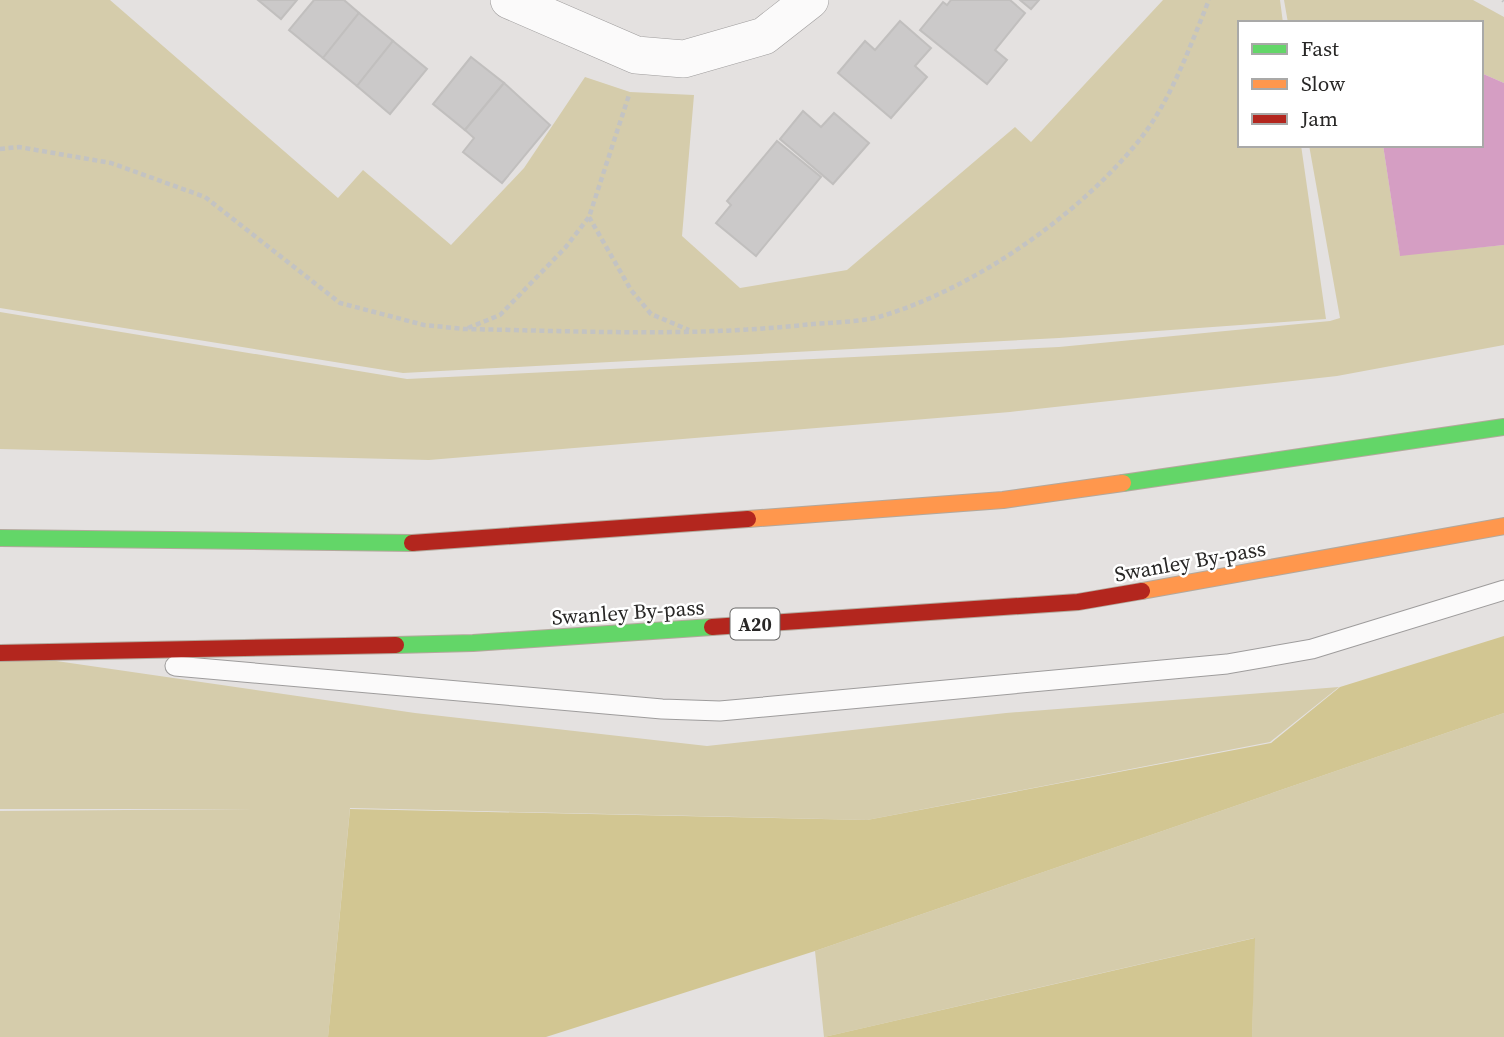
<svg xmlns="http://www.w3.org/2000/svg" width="1504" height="1037" font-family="'Source Serif 4',serif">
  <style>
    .green { fill: #d5ccab }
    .forest { fill: #d2c692 }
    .water { fill: #d59ec3 }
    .building { fill: #cbc9c9; stroke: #c1bfbe; stroke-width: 2 }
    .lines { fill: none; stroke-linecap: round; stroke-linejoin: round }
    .lane-casing { stroke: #9e9c9c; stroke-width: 21 }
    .street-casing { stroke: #9e9c9c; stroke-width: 38 }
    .fast-casing { stroke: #b3a89c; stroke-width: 18 }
    .slow-casing { stroke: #b3a89c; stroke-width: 18 }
    .jam-casing { stroke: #b3a89c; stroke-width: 18 }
    .path { stroke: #c3c3c3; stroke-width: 4.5; stroke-dasharray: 5 3.5; stroke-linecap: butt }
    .lane { stroke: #fbfafa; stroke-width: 19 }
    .street { stroke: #fbfafa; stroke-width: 37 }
    .fast { stroke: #63d668; stroke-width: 16 }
    .slow { stroke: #ff974d; stroke-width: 16 }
    .jam { stroke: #b3261e; stroke-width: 16 }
    .labels { text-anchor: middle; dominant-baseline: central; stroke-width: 5; stroke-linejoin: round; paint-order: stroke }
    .shield { fill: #fff; stroke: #686867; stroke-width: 2 }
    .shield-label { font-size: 19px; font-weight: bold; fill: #282726 }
    .street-label { font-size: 21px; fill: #282726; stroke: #fff }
  </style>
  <rect width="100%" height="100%" fill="#e4e1e0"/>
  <g class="green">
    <polygon points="0,0 110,0 338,198 363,170 451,245 524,168 585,77 630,92 694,95 682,236 740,288 847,270 1015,127 1031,142 1163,0 1280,0 1283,23 1240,23 1240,145 1301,145 1326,319 1059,338 403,373 0,308"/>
    <polygon points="1284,0 1473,0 1504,17 1504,83 1481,73 1481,23 1288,23"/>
    <polygon points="1309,145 1383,145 1400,255 1504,245 1504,345 1337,376 1010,412 429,460 0,449 0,312 407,379 1059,347 1330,321 1340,318"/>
    <polygon points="0,655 15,655 415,713 707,746 1006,713 1339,687 1270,742 867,820 350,808 328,1037 0,1037 0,811 254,809 0,809"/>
    <polygon points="1504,713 1504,1037 1252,1037 1254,938 824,1037 815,951"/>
  </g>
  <g class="forest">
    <polygon points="1504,636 1504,713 815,951 546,1037 328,1037 350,809 867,820 1271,743 1340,687"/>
    <polygon points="1255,938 1252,1037 824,1037"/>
  </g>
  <polygon class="water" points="1481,73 1504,83 1504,245 1400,256 1383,145 1481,145"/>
  <g class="building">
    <polygon points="258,0 297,0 281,19"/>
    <polygon points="314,0 344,0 359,13 323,58 289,30"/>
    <polygon points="951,0 1010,0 1025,13 995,50 1007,60 987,84 920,30 943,2 947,5"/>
    <polygon points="1020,0 1039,0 1031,9"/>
    <polygon points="359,13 393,41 357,86 323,58"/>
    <polygon points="900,21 931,48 915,66 927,77 891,118 838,73 865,41 875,50"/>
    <polygon points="393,41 427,69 390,114 357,86"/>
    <polygon points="471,57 504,83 465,130 433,104"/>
    <polygon points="504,83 550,125 502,183 463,152 474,138 465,130"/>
    <polygon points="803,111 821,127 834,113 869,143 833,184 780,139"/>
    <polygon points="777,141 821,177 756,256 716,223 731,205 727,201"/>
  </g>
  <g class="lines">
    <defs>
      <polyline id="lane" points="175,666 662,709 720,711 1227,664 1312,649 1504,590"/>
      <polyline id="street" points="509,0 636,55 684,59 764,36 810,0"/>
      <g id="fast">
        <polyline points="1123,483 1504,427"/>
        <polyline points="0,538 412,543"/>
        <polyline points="396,645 473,643 712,627"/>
      </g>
      <g id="slow">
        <polyline points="748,519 1003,500 1123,483"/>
        <polyline points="1142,591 1504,526"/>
      </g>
      <g id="jam">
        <polyline points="412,543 748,519"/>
        <polyline points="712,627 1078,602 1142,591"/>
        <polyline points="0,653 396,645"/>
      </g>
    </defs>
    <use href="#lane" class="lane-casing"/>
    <use href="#street" class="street-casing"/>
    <use href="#fast" class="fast-casing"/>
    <use href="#slow" class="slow-casing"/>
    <use href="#jam" class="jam-casing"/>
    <g class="path">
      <polyline points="1503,0 1504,1"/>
      <path d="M 0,149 L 19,147 L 111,163 L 205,197 L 340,303 L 424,325 L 464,329 C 577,331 690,337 803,325 C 828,322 858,323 882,316 C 975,288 1081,214 1141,138 C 1172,98 1190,46 1209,0"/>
      <polyline points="589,217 631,290 651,314 689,330"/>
      <polyline points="468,328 500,315 565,248 589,217 629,95"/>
    </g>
    <use href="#lane" class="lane"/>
    <use href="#street" class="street"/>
    <use href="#fast" class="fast"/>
    <use href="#slow" class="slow"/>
    <use href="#jam" class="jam"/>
  </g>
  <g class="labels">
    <rect class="shield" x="730.5" y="608.5" width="49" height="31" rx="5"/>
    <g class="shield-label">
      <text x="755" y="624">A20</text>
    </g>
    <g class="street-label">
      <text transform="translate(1190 561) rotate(-10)">Swanley By-pass</text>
      <text transform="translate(628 612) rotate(-4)">Swanley By-pass</text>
    </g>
  </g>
  <rect x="1238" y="21" width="245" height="126" fill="#ffffff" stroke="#a9a9a8" stroke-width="2"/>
  <rect x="1252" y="44" width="35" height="10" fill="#63d668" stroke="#a9a9a8" stroke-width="2"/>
  <text x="1301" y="56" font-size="21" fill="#282726">Fast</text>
  <rect x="1252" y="79" width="35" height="10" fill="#ff974d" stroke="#a9a9a8" stroke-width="2"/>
  <text x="1301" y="91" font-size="21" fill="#282726">Slow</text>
  <rect x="1252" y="114" width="35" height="10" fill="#b3261e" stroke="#a9a9a8" stroke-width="2"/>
  <text x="1301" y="126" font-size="21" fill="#282726">Jam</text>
</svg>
